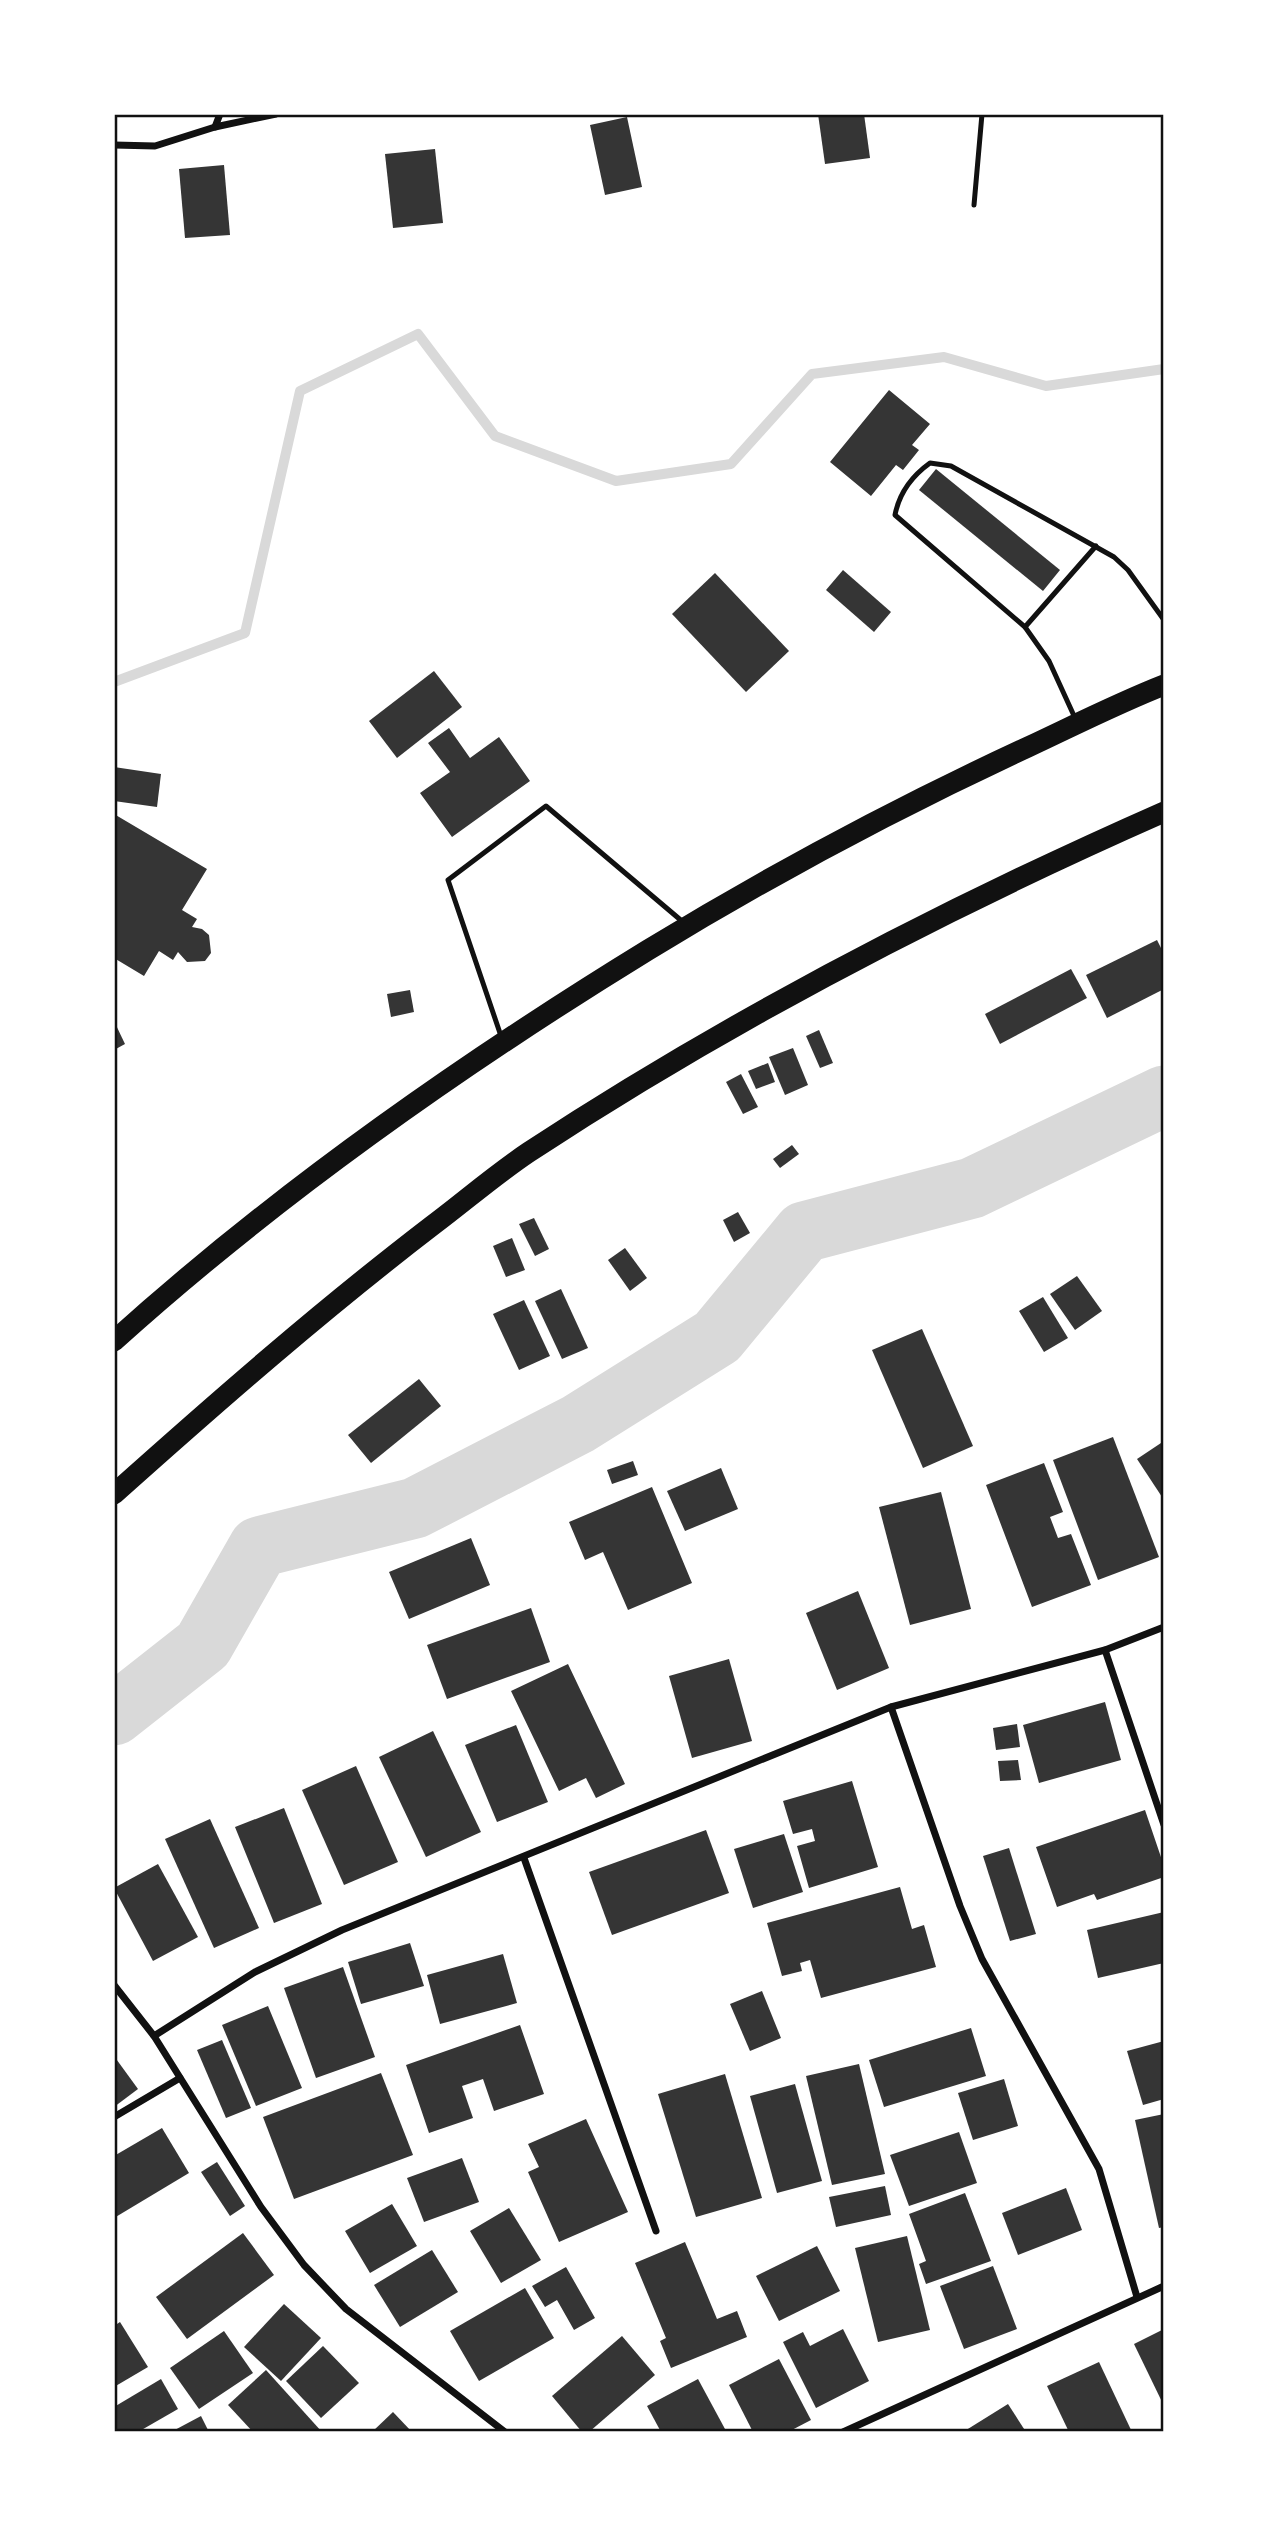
<svg xmlns="http://www.w3.org/2000/svg" width="1278" height="2546" font-family="Commissioner,sans-serif">
  <style>
    .lines { fill: none; stroke-linecap: round; stroke-linejoin: round }
    .stream { stroke: #d9d9d9; stroke-width: 10 }
    .river { stroke: #d9d9d9; stroke-width: 61 }
    .building { fill: #353535 }
    .service { stroke: #111; stroke-width: 5 }
    .minor { stroke: #111; stroke-width: 7 }
    .motorway { stroke: #111; stroke-width: 21 }
    .neatline { fill: none; stroke: #111; stroke-width: 2.5 }
  </style>
  <rect width="100%" height="100%" fill="#fff"/>
  <g class="lines">
    <polyline class="stream" points="114,682 245,633 300,391 418,334 495,436 616,481 731,464 812,374 944,357 1046,386 1164,369"/>
    <polyline class="river" points="114,1715 203,1645 259,1547 415,1508 578,1424 717,1337 804,1232 972,1188 1164,1096"/>
  </g>
  <g class="building">
    <polygon points="818,114 864,114 870,158 825,164"/>
    <polygon points="627,117 642,187 605,195 590,125"/>
    <polygon points="435,149 443,223 393,228 385,154"/>
    <polygon points="224,165 230,235 185,238 179,169"/>
    <polygon points="889,390 930,424 912,445 919,450 903,470 896,465 871,496 830,462"/>
    <polygon points="936,469 1060,570 1043,591 919,490"/>
    <polygon points="843,570 891,612 874,632 826,590"/>
    <polygon points="715,573 789,651 746,692 672,614"/>
    <polygon points="434,671 462,707 397,758 369,721"/>
    <polygon points="449,728 470,758 499,737 530,781 452,837 420,793 450,772 428,743"/>
    <polygon points="114,767 161,774 157,807 114,801"/>
    <polygon points="114,814 207,869 182,910 197,919 192,927 202,929 209,935 211,953 205,961 187,962 178,952 173,960 159,951 144,976 114,958"/>
    <polygon points="1157,940 1164,954 1164,989 1107,1018 1086,975"/>
    <polygon points="1071,969 1087,998 1000,1044 985,1014"/>
    <polygon points="410,990 414,1012 391,1017 387,994"/>
    <polygon points="114,1021 125,1044 114,1050"/>
    <polygon points="819,1030 833,1063 820,1068 806,1036"/>
    <polygon points="793,1048 808,1085 785,1095 769,1057"/>
    <polygon points="768,1063 775,1082 756,1089 748,1071"/>
    <polygon points="741,1074 758,1107 743,1114 726,1082"/>
    <polygon points="792,1145 799,1154 780,1168 773,1159"/>
    <polygon points="738,1212 750,1233 734,1242 723,1220"/>
    <polygon points="534,1218 549,1249 535,1256 519,1224"/>
    <polygon points="512,1238 525,1270 506,1277 493,1246"/>
    <polygon points="625,1248 647,1278 630,1291 608,1260"/>
    <polygon points="1077,1276 1102,1311 1075,1330 1050,1294"/>
    <polygon points="561,1289 588,1348 562,1359 535,1301"/>
    <polygon points="1043,1297 1068,1338 1044,1352 1019,1311"/>
    <polygon points="524,1300 550,1356 519,1370 493,1314"/>
    <polygon points="922,1329 973,1446 923,1468 872,1350"/>
    <polygon points="419,1379 441,1406 371,1463 348,1435"/>
    <polygon points="1113,1437 1159,1557 1098,1580 1053,1460"/>
    <polygon points="1164,1441 1164,1500 1137,1459"/>
    <polygon points="633,1461 638,1475 612,1484 607,1470"/>
    <polygon points="1044,1463 1063,1512 1050,1517 1058,1538 1071,1534 1091,1585 1032,1607 986,1485"/>
    <polygon points="721,1468 738,1509 685,1531 667,1491"/>
    <polygon points="652,1487 692,1583 628,1610 603,1552 585,1560 569,1522"/>
    <polygon points="941,1492 971,1609 910,1625 879,1507"/>
    <polygon points="471,1538 490,1585 409,1619 389,1572"/>
    <polygon points="858,1591 889,1668 837,1690 806,1613"/>
    <polygon points="531,1608 550,1662 447,1699 427,1645"/>
    <polygon points="729,1659 752,1741 692,1758 669,1676"/>
    <polygon points="568,1664 625,1784 596,1798 586,1778 559,1791 511,1691"/>
    <polygon points="1105,1702 1121,1760 1039,1783 1023,1725"/>
    <polygon points="1017,1724 1020,1747 996,1750 993,1728"/>
    <polygon points="516,1725 548,1802 497,1822 465,1745"/>
    <polygon points="433,1731 481,1832 426,1857 379,1757"/>
    <polygon points="1018,1760 1021,1780 1000,1781 998,1761"/>
    <polygon points="356,1766 398,1862 344,1885 302,1790"/>
    <polygon points="852,1781 878,1867 809,1888 797,1846 815,1841 812,1829 793,1834 783,1801"/>
    <polygon points="284,1808 322,1904 274,1923 235,1827"/>
    <polygon points="1145,1810 1164,1866 1164,1877 1097,1900 1094,1894 1057,1907 1036,1847"/>
    <polygon points="210,1819 259,1928 214,1948 165,1839"/>
    <polygon points="706,1830 729,1893 612,1935 589,1872"/>
    <polygon points="784,1834 803,1892 753,1908 734,1849"/>
    <polygon points="1009,1848 1036,1934 1010,1941 983,1856"/>
    <polygon points="158,1864 198,1937 153,1961 114,1888"/>
    <polygon points="900,1887 912,1929 924,1925 936,1967 821,1998 810,1960 800,1963 802,1971 782,1976 767,1923"/>
    <polygon points="1164,1912 1164,1963 1098,1978 1087,1930"/>
    <polygon points="410,1943 424,1986 361,2004 348,1962"/>
    <polygon points="503,1954 517,2003 440,2024 427,1975"/>
    <polygon points="343,1967 375,2057 316,2078 284,1988"/>
    <polygon points="762,1991 781,2038 750,2051 730,2004"/>
    <polygon points="268,2006 302,2088 256,2106 222,2025"/>
    <polygon points="520,2025 544,2094 494,2111 483,2079 462,2086 473,2118 429,2133 406,2065"/>
    <polygon points="971,2028 986,2076 884,2107 869,2060"/>
    <polygon points="222,2040 251,2108 226,2118 197,2050"/>
    <polygon points="1164,2041 1164,2099 1143,2105 1127,2051"/>
    <polygon points="114,2056 138,2089 114,2107"/>
    <polygon points="859,2064 885,2174 832,2185 806,2076"/>
    <polygon points="381,2073 413,2155 294,2199 263,2117"/>
    <polygon points="725,2074 762,2198 696,2217 658,2094"/>
    <polygon points="1004,2079 1018,2126 973,2140 958,2093"/>
    <polygon points="795,2084 822,2181 777,2193 750,2096"/>
    <polygon points="1164,2114 1164,2227 1159,2228 1135,2120"/>
    <polygon points="586,2119 628,2212 559,2242 528,2172 539,2167 528,2144"/>
    <polygon points="162,2128 189,2173 114,2218 114,2156"/>
    <polygon points="959,2132 977,2183 909,2206 890,2155"/>
    <polygon points="462,2158 479,2202 424,2222 407,2178"/>
    <polygon points="217,2162 245,2206 230,2216 201,2172"/>
    <polygon points="885,2186 891,2215 836,2227 829,2197"/>
    <polygon points="1066,2188 1082,2230 1018,2255 1002,2213"/>
    <polygon points="965,2193 991,2261 926,2284 919,2264 926,2261 909,2214"/>
    <polygon points="392,2204 417,2246 370,2273 345,2231"/>
    <polygon points="509,2208 541,2260 501,2283 470,2231"/>
    <polygon points="243,2233 274,2275 187,2339 156,2297"/>
    <polygon points="907,2236 930,2330 878,2342 855,2248"/>
    <polygon points="685,2242 717,2319 737,2311 747,2337 671,2368 660,2341 666,2338 635,2263"/>
    <polygon points="817,2246 840,2291 779,2321 756,2276"/>
    <polygon points="432,2250 458,2292 400,2327 374,2285"/>
    <polygon points="993,2266 1017,2329 964,2349 940,2286"/>
    <polygon points="566,2267 595,2318 574,2330 557,2300 545,2307 532,2286"/>
    <polygon points="525,2288 554,2338 479,2381 450,2331"/>
    <polygon points="284,2304 321,2338 281,2381 244,2347"/>
    <polygon points="120,2322 148,2367 114,2387 114,2326"/>
    <polygon points="843,2329 869,2381 816,2408 783,2342 803,2332 810,2346"/>
    <polygon points="1164,2329 1164,2406 1134,2344"/>
    <polygon points="224,2331 253,2373 199,2409 170,2368"/>
    <polygon points="622,2336 655,2375 589,2432 582,2432 552,2396"/>
    <polygon points="323,2346 359,2383 321,2418 286,2381"/>
    <polygon points="779,2359 811,2420 788,2432 753,2432 729,2385"/>
    <polygon points="1099,2362 1132,2432 1069,2432 1047,2386"/>
    <polygon points="266,2370 322,2432 253,2432 228,2405"/>
    <polygon points="161,2379 178,2409 138,2432 114,2432 114,2407"/>
    <polygon points="698,2379 725,2429 720,2432 661,2432 647,2406"/>
    <polygon points="1008,2404 1026,2432 963,2432"/>
    <polygon points="393,2412 412,2432 372,2432"/>
    <polygon points="201,2416 209,2432 171,2432"/>
  </g>
  <g class="lines">
    <g class="service">
      <polyline points="974,205 982,114"/>
      <polyline points="1025,627 1096,546"/>
      <path d="M 1075,718 L 1049,661 L 1025,627 L 895,515 C 899,494 912,476 930,463 L 951,466 L 1114,557 L 1128,570 L 1164,620"/>
      <polyline points="502,1039 448,880 546,806 683,922"/>
    </g>
    <g class="minor">
      <polyline points="215,127 220,114"/>
      <polyline points="114,145 155,146 215,127 276,114"/>
      <polyline points="1105,1650 1164,1825"/>
      <polyline points="891,1707 960,1906 982,1959 1099,2169 1137,2297"/>
      <polyline points="524,1858 656,2231"/>
      <polyline points="114,1985 154,2036 261,2207 304,2265 346,2309 505,2432"/>
      <polyline points="154,2036 255,1972 342,1930 891,1707 1105,1650 1164,1627"/>
      <polyline points="114,2117 180,2078"/>
      <polyline points="843,2432 1164,2286"/>
    </g>
    <g class="motorway">
      <path d="M 114,1341 C 278,1193 459,1066 648,950 C 771,875 896,808 1028,747 C 1073,726 1118,703 1164,685"/>
      <path d="M 114,1494 C 218,1401 322,1310 433,1225 C 465,1201 496,1174 529,1152 C 730,1020 944,909 1164,812"/>
    </g>
  </g>
  <rect width="1278" height="2546" fill="none" stroke="#ffffff" stroke-width="231"/>
  <rect x="116" y="116" width="1046" height="2314" class="neatline"/>
</svg>
